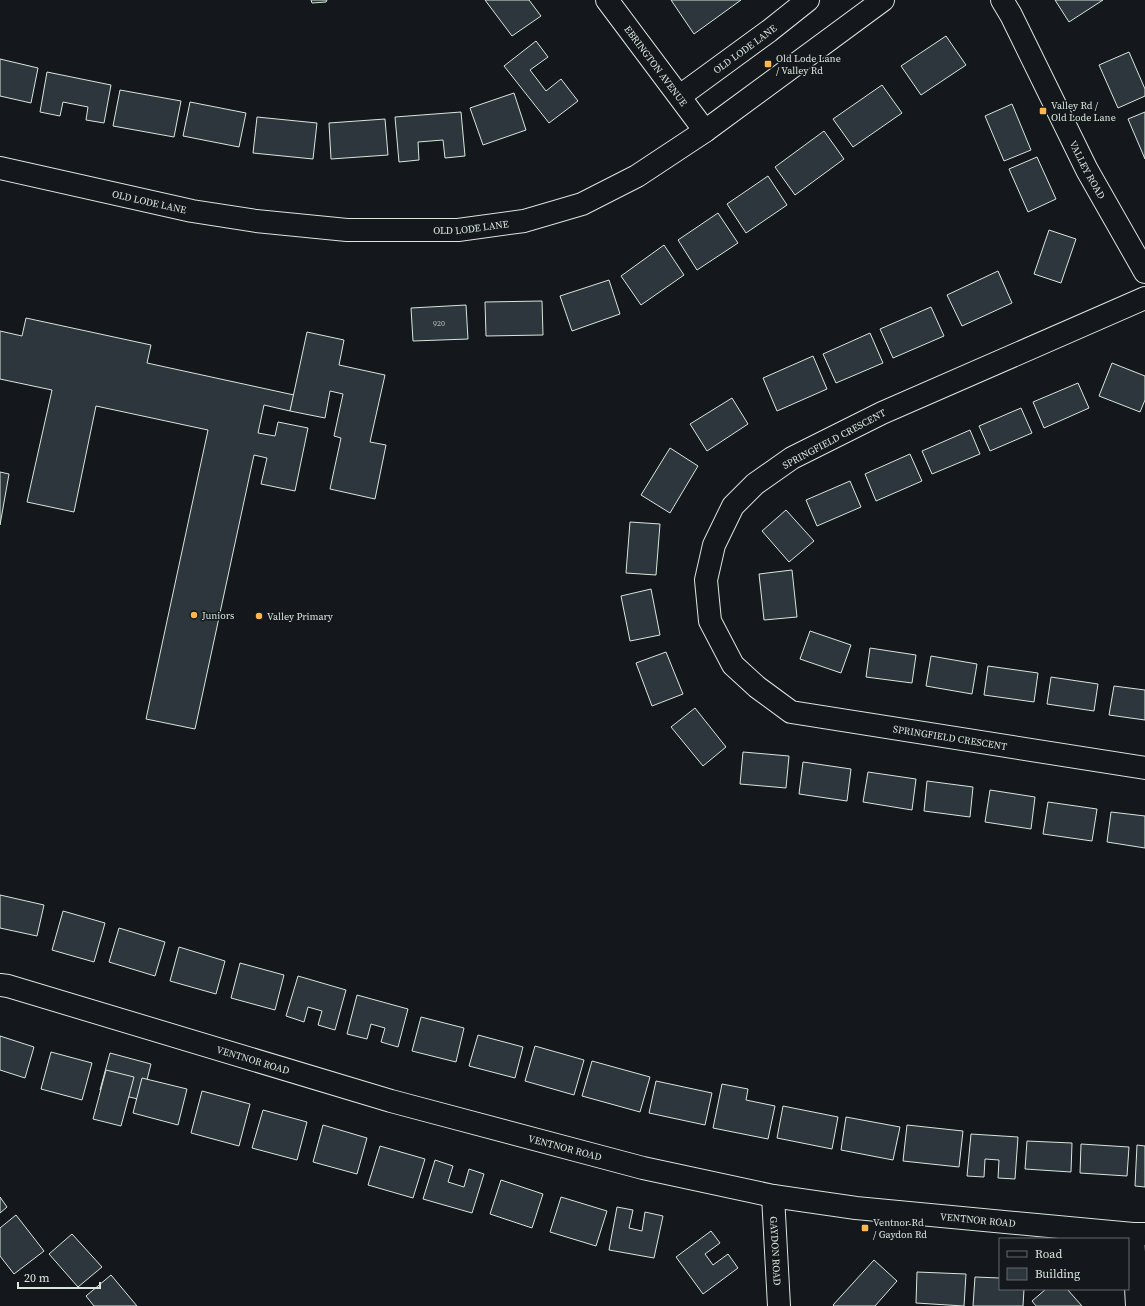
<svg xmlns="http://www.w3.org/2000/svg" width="1145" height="1306" font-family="'Source Serif 4',serif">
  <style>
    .building { fill: #2c363c; stroke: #d8e6dc }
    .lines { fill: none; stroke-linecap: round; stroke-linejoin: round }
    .minor-casing { stroke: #d8e6dc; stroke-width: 24 }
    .tertiary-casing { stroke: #d8e6dc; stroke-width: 24 }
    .minor { stroke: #14181c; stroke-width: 22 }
    .tertiary { stroke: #14181c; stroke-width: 22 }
    .poi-dot { fill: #ffb74d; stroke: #14181c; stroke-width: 1.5 }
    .labels { text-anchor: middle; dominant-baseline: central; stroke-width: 3; stroke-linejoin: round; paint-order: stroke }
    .number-label { font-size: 8px; fill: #adbab4 }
    .street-label { font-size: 10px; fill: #d8e6dc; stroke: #14181c }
    .poi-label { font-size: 10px; fill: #d8e6dc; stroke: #14181c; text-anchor: start }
  </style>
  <rect width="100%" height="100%" fill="#14181c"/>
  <g class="building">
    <polygon points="311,0 327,0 326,2 312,3"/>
    <polygon points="485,0 529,0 541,16 512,36"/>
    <polygon points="671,0 741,0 694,34"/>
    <polygon points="1055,0 1103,0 1069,22"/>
    <polygon points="946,36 966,65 921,95 901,66"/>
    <polygon points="536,41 548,57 530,70 546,91 561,79 578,101 549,123 504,66"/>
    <polygon points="1129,52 1145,89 1145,96 1118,108 1099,65"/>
    <polygon points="0,59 38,68 31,103 0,96"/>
    <polygon points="47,72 111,85 104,123 86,120 88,107 63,102 60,116 40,112"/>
    <polygon points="882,85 902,113 853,147 833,119"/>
    <polygon points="120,90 181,101 174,137 113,126"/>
    <polygon points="514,93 526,130 483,145 470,108"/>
    <polygon points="190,102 246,113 239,147 183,136"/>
    <polygon points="1012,104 1031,150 1004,161 985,116"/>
    <polygon points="461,112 465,156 445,158 443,140 418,142 419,160 399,162 395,117"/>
    <polygon points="1145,112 1145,159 1128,119"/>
    <polygon points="257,117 317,123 313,159 253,153"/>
    <polygon points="385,119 388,155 331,159 329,123"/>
    <polygon points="824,131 844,159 795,195 775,167"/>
    <polygon points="1037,157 1056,199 1028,212 1009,169"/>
    <polygon points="768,176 787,205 746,233 727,204"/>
    <polygon points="718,213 738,243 697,270 678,240"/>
    <polygon points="1049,230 1076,239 1061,283 1034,274"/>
    <polygon points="664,245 684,275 641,305 621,276"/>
    <polygon points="998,271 1012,303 962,326 947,295"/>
    <polygon points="609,280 620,314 572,331 560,296"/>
    <polygon points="542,301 543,335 486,336 485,302"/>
    <polygon points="466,305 468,339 413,341 411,308"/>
    <polygon points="931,307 944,336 893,358 880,329"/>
    <polygon points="26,318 151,345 147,363 294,395 290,411 264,405 258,433 275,436 278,422 308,428 295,491 261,484 267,458 254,455 195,729 146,719 208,430 96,406 74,512 27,502 52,390 0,379 0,331 22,336"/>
    <polygon points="307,332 344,340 339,365 385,375 370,442 386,445 375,499 330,489 341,438 334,436 343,394 330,391 325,418 290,411"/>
    <polygon points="870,333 883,363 836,383 823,354"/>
    <polygon points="813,356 827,389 777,411 763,378"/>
    <polygon points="1112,363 1145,376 1145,400 1140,412 1099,396"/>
    <polygon points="1078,383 1089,408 1044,428 1033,402"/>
    <polygon points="732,398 748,424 707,451 690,424"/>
    <polygon points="1021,408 1032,433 990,451 979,426"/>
    <polygon points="970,430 980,454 932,474 922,451"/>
    <polygon points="670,448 698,466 670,513 641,495"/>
    <polygon points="910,454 922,481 876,501 865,474"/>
    <polygon points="0,472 9,474 0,525"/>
    <polygon points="850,481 861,507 817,526 806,500"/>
    <polygon points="786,510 814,541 789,562 762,531"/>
    <polygon points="630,522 660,524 656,575 626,573"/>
    <polygon points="792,570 797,617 764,620 759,574"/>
    <polygon points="651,589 660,635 630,641 621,596"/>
    <polygon points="810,631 851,645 841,673 800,659"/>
    <polygon points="870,648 916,655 912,683 866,677"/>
    <polygon points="666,652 683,694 652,706 636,663"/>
    <polygon points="931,656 977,664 972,694 926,686"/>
    <polygon points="988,666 1038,673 1034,702 984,695"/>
    <polygon points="1051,677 1098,684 1094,711 1047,704"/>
    <polygon points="1114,686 1145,690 1145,720 1109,715"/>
    <polygon points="695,708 726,747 703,766 671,727"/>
    <polygon points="743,752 789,756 786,788 740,784"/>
    <polygon points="803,762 851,769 847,801 799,794"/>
    <polygon points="868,772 916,779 912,810 863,802"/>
    <polygon points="927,781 973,787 970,817 924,811"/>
    <polygon points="990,790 1035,797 1031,829 985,822"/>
    <polygon points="1048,802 1097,809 1092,841 1043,834"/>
    <polygon points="1111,812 1145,816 1145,848 1107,842"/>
    <polygon points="0,895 44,905 37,936 0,928"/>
    <polygon points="63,911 105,923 94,962 52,950"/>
    <polygon points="119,928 165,942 155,976 109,962"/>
    <polygon points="179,947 225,961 216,994 170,981"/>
    <polygon points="240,963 284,975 275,1010 231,998"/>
    <polygon points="298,976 346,990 335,1030 318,1025 322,1011 308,1007 304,1022 286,1016"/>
    <polygon points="357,995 408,1009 398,1047 381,1042 385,1028 371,1024 367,1039 347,1034"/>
    <polygon points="421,1017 464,1028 456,1062 412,1051"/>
    <polygon points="478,1035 523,1047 515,1078 469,1066"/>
    <polygon points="0,1036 34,1047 25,1078 0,1070"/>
    <polygon points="535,1046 584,1060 574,1095 525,1081"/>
    <polygon points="51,1052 92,1063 82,1100 41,1089"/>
    <polygon points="110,1053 151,1064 142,1100 100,1090"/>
    <polygon points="592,1061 650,1077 640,1112 582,1096"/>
    <polygon points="106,1070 134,1077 121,1126 93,1119"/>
    <polygon points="142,1078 187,1089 178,1125 133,1113"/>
    <polygon points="656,1081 712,1093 705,1125 649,1113"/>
    <polygon points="722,1084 748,1089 746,1100 775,1106 768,1139 713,1128"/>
    <polygon points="202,1091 250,1104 239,1146 191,1133"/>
    <polygon points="783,1106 838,1117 832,1149 777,1138"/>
    <polygon points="263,1110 307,1122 297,1160 252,1148"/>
    <polygon points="846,1117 900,1127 893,1160 841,1150"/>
    <polygon points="323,1125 367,1138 357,1174 313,1162"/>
    <polygon points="907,1125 963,1131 959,1167 903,1161"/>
    <polygon points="971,1134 1018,1137 1015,1179 998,1178 999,1160 985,1159 984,1177 967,1176"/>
    <polygon points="1027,1141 1072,1143 1071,1172 1025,1169"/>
    <polygon points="1081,1144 1129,1147 1127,1176 1080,1173"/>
    <polygon points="1137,1145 1145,1146 1145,1187 1135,1186"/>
    <polygon points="380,1146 425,1159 413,1198 368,1185"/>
    <polygon points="435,1160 453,1166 448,1182 464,1187 469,1169 484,1174 472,1213 423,1199"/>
    <polygon points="501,1180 543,1194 532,1228 490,1214"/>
    <polygon points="0,1197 7,1207 0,1213"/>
    <polygon points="561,1197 607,1211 596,1246 550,1232"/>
    <polygon points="617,1207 633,1210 629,1228 642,1231 645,1212 663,1216 654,1258 609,1250"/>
    <polygon points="16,1215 44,1251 14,1274 0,1256 0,1228"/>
    <polygon points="711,1231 720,1243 705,1254 713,1265 728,1254 738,1268 703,1294 676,1257"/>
    <polygon points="72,1234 102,1267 78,1287 49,1254"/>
    <polygon points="874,1260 897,1281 875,1306 834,1306 833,1305"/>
    <polygon points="917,1272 966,1274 964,1306 916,1303"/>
    <polygon points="111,1275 137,1306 94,1306 86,1296"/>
    <polygon points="975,1277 1000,1278 1000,1289 1024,1289 1023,1306 973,1306"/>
    <polygon points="1046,1289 1067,1289 1082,1306 1036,1306 1032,1301"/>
  </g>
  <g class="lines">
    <defs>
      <g id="minor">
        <path id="s1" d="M 607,0 L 705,131"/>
        <path id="s2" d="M 1002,0 L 1011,15 L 1087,170 L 1145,272"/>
        <path id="s3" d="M 680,96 L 769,31 L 808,0"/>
        <path id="s4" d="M 1145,298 L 882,413 L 792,458 L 755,484 L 733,506 L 714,545 L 706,580 L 710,621 L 733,665 L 757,687 L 791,712 L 1145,768"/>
        <path id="s5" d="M 0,985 L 8,986 L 391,1101 L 643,1168 L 773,1196 L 856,1208 L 1133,1234 L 1145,1234"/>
        <path id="s6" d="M 773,1196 L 779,1306"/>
        <polyline points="1133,1234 1137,1306"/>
      </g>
      <g id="tertiary">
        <path id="s7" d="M 0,168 L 192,211 L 256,221 L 347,230 L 458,230 L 524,221 L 582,204 L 637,176 L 705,131 L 883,0"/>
      </g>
    </defs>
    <use href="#minor" class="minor-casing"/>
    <use href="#tertiary" class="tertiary-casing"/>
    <use href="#minor" class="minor"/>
    <use href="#tertiary" class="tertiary"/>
  </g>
  <g class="poi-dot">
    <rect x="764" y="60" width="8" height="8" rx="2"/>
    <rect x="1039" y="107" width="8" height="8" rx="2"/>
    <circle cx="194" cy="615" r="4"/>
    <circle cx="259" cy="616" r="4"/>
    <rect x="861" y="1224" width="8" height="8" rx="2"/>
  </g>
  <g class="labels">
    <g class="number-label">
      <text x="439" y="323">920</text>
    </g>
    <g class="street-label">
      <text stroke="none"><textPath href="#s3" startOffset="80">OLD LODE LANE</textPath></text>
      <text stroke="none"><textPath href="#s1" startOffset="82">EBRINGTON AVENUE</textPath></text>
      <text stroke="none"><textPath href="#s2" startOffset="190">VALLEY ROAD</textPath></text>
      <text stroke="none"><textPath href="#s7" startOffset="153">OLD LODE LANE</textPath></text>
      <text stroke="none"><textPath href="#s7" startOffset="477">OLD LODE LANE</textPath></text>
      <text transform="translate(834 439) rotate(-28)">SPRINGFIELD CRESCENT</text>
      <text stroke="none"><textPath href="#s4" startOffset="870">SPRINGFIELD CRESCENT</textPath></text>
      <text stroke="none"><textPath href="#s5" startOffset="264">VENTNOR ROAD</textPath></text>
      <text stroke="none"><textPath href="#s5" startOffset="588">VENTNOR ROAD</textPath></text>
      <text stroke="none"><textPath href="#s5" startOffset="1008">VENTNOR ROAD</textPath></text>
      <text stroke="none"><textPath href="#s6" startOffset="55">GAYDON ROAD</textPath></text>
    </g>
    <g class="poi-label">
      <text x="776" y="58">Old Lode Lane<tspan x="776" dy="12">/ Valley Rd</tspan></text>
      <text x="1051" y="105">Valley Rd /<tspan x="1051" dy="12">Old Lode Lane</tspan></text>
      <text x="202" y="615">Juniors</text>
      <text x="267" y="616">Valley Primary</text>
      <text x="873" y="1222">Ventnor Rd<tspan x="873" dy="12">/ Gaydon Rd</tspan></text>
    </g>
  </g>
  <rect x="999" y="1238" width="130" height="52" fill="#14181c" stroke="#626a69"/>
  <rect x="1007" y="1251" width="20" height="6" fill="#14181c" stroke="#626a69"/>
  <text x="1035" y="1258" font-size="12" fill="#d8e6dc">Road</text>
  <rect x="1007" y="1268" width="20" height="12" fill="#2c363c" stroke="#626a69"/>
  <text x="1035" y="1278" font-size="12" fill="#d8e6dc">Building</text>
  <path d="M18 1282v6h82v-6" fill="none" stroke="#d8e6dc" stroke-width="2"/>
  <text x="24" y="1282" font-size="12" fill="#d8e6dc" stroke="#14181c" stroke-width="3" paint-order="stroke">20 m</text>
</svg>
